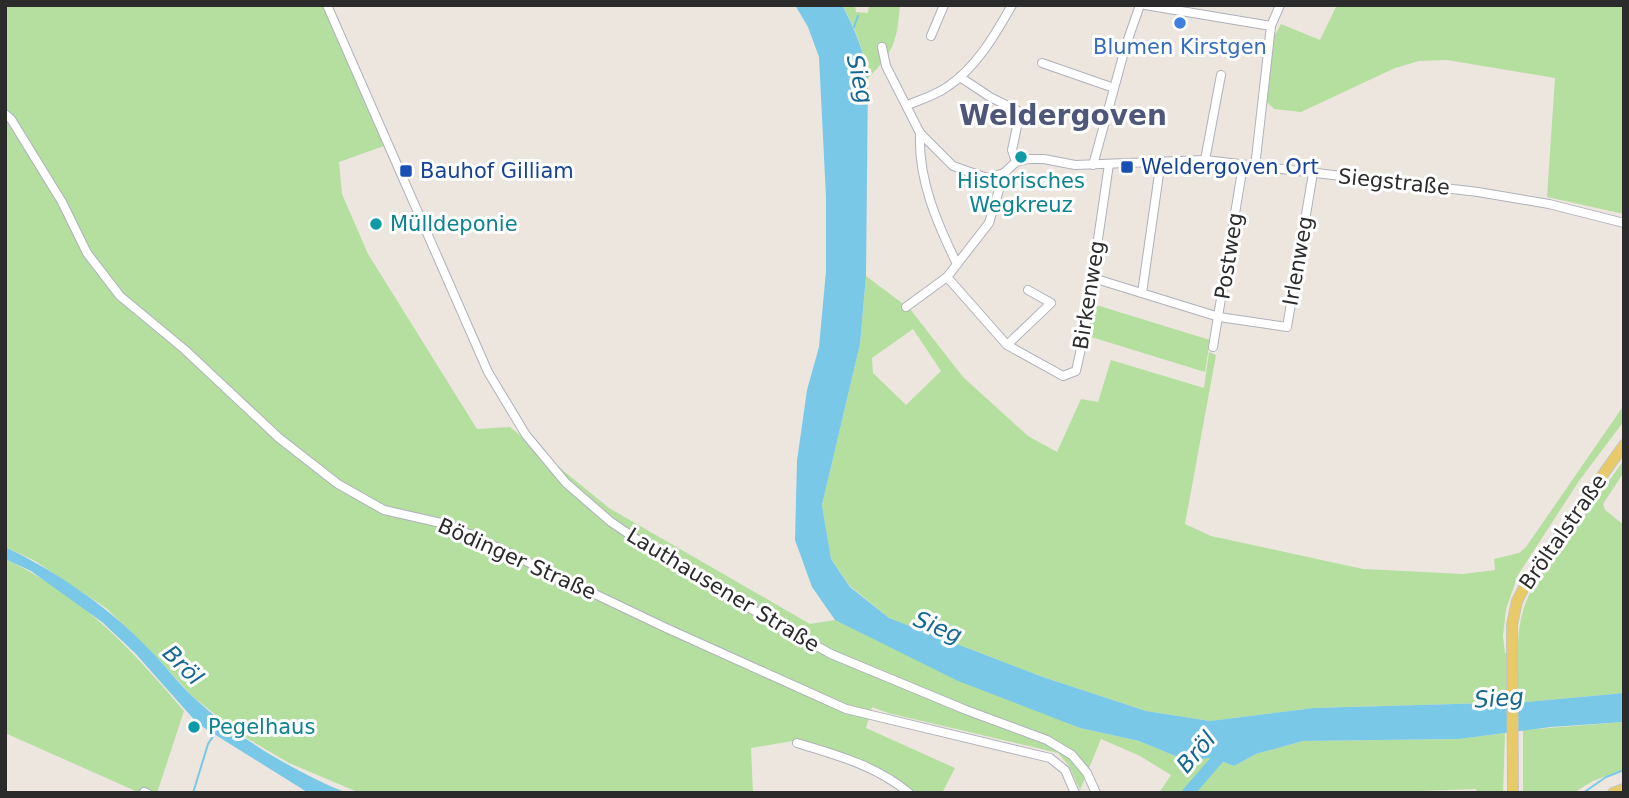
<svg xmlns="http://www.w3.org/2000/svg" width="1629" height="798" font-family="'DejaVu Sans',sans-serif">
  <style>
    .green { fill: #b4df9f; fill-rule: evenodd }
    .water { fill: #79c8e7 }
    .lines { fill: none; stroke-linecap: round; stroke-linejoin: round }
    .stream { stroke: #79c8e7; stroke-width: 2 }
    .river { stroke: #79c8e7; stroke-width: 12 }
    .minor-casing { stroke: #afb1bb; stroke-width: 10 }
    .major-casing { stroke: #c4c4c4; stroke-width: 12 }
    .minor { stroke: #fff; stroke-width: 8 }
    .major { stroke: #e8cb68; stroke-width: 10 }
    .shop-dot { fill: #3f7fe0; stroke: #fff; stroke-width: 2.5 }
    .culture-dot { fill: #0f9aa8; stroke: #fff; stroke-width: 2.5 }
    .transit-dot { fill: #1a4fb4; stroke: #fff; stroke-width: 2.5 }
    .labels { text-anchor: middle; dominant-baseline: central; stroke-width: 6; stroke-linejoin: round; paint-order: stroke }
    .shop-label { font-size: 21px; fill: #366cbe; stroke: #fff }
    .transit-label { font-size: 21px; fill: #164399; stroke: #fff; text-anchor: start }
    .culture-label { font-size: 21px; fill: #0d838f; stroke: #fff; text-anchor: start }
    .street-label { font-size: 21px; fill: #2b2b2b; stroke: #fff }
    .water-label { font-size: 23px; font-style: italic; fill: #166894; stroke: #fff }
    .district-label { font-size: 28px; font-weight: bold; fill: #4e5679; stroke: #fff }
  </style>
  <rect width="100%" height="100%" fill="#ece6df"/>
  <g class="green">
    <polygon points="5,5 327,5 384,146 339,162 342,194 368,254 477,429 510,427 609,508 810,624 835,620 1080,728 1139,741 1185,760 1213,758 1234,766 1256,754 1303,741 1459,739 1505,733 1503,793 1477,793 1476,789 1361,793 1159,793 1171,775 1140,756 1101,739 1080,790 1069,766 1058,753 888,713 872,707 866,728 955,768 942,793 916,793 798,740 751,748 753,793 360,793 289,763 238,733 192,696 149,649 106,608 35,561 5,547"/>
    <path d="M 842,5 L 855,5 L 856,12 L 868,13 L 869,5 L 900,5 C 897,41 894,52 868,78 C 864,51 856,29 842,5 Z"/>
    <polygon points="1337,5 1624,5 1624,214 1547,197 1555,78 1447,60 1419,61 1395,68 1301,112 1274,109 1267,102 1274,37 1281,24 1320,40"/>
    <path d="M 866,276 L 910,309 L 963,377 L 1028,436 L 1057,452 L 1081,399 L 1098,402 L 1111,360 L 1204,388 L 1209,352 L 1216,355 L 1185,524 L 1211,536 L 1363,569 L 1463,574 L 1495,570 L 1494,559 L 1519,553 L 1526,547 L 1624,405 L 1624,421 L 1579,481 L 1518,575 L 1506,609 L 1503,636 L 1505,653 L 1518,651 C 1518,625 1522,605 1536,582 L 1624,460 L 1624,472 L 1603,504 L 1605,510 L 1624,525 L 1624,693 L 1526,702 L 1313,708 L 1210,721 L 1146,711 L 1043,677 L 889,618 L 850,586 L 831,559 L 822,505 L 860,344 ZM 913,329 L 941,371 L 906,405 L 873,373 L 872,358 Z"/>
    <polygon points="1093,304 1210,340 1205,372 1088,336"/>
    <path d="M 5,559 C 83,596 129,647 184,711 L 157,793 L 140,793 L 5,733 Z"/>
    <polygon points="1624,722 1624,769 1593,781 1573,793 1523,793 1523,730"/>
  </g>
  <g class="water">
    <path d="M 795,5 L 842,5 C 855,29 864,51 868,78 L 866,276 L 860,344 L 822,505 L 831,559 L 850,587 L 889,618 L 1043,677 L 1146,711 L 1210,721 L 1313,708 L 1526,702 L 1624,693 L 1624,722 L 1551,727 L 1459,739 L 1303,741 L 1256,754 L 1234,766 L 1213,758 L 1185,760 L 1139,741 L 1080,728 L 958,681 L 835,620 L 812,587 L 795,540 L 797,461 L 807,390 L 819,347 L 826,271 L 826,197 L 819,57 L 808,27 Z"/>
    <path d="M 5,547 C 59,573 107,606 149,649 C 164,664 177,682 193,697 C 235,736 294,772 347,793 L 307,792 L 198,724 L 135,653 L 102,622 L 31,571 L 5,559 Z"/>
  </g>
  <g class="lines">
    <g class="stream">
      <polyline points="854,27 858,16"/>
      <polyline points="193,793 208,744 214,735"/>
      <polyline points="1583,793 1606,777 1624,770"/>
    </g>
    <polyline class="river" points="1188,793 1227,748"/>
    <defs>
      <g id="minor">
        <polyline points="327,5 488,372 526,435 566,483 611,522 679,568 831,654 966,710 1047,740 1072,755 1087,773 1096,793"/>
        <polyline points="1145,5 1271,26"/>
        <polyline points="931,36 944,5"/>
        <polyline points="882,47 886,66 920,133 953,166 987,178 1004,173"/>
        <polyline points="1042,63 1114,88"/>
        <polyline points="960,77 990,97 1020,112 1012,150 1016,162"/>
        <path d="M 907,105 C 920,100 936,95 947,87 C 976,68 995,35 1012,5"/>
        <polyline points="5,114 11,119 62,202 87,253 120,296 184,349 279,438 338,484 384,510 450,525 664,627 846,709 1050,758 1065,770 1075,793"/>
        <path d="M 920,133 C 918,180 937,223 957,264"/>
        <polyline points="1205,160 1221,75"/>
        <polyline points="1093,165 1126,45 1140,5"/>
        <polyline points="1255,167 1271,26 1280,5"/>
        <polyline points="947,277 1007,345 1063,376 1076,371 1084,335 1109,164"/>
        <polyline points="1093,278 1219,317 1287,327 1313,173"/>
        <polyline points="1142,293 1161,160"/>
        <polyline points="906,307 947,277 989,223 1004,173 1016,162 1028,159 1044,159 1075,165 1205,160 1478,192 1549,204 1624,223"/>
        <polyline points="1007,345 1051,303 1028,290"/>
        <polyline points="1213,347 1243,165"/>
        <path d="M 797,743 C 837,755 877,766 909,793"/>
        <polyline points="144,792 147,793"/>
      </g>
      <g id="major">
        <polyline points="1513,793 1512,625 1517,601 1529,578 1624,445"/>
        <polyline points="1613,793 1624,789"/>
      </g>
    </defs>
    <use href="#minor" class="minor-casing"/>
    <use href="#major" class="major-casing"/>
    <use href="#minor" class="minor"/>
    <use href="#major" class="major"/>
  </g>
  <circle class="shop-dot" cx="1180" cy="23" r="7"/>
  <g class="culture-dot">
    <circle cx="1021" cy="157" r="7"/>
    <circle cx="376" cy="224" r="7"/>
    <circle cx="194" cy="727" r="7"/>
  </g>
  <g class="transit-dot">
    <rect x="1120" y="160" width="14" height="14" rx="3.5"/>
    <rect x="399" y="164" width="14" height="14" rx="3.5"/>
  </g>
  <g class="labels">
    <g class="shop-label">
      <text x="1180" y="47">Blumen Kirstgen</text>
    </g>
    <g class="transit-label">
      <text x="1141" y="167">Weldergoven Ort</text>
      <text x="420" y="171">Bauhof Gilliam</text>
    </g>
    <g class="culture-label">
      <text x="1021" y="181" text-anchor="middle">Historisches<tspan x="1021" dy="24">Wegkreuz</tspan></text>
      <text x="390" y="224">Mülldeponie</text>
      <text x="208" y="727">Pegelhaus</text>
    </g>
    <g class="street-label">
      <text transform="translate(1394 182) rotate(6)">Siegstraße</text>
      <text transform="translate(1229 256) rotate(-81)">Postweg</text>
      <text transform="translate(1298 261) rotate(-80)">Irlenweg</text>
      <text transform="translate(1089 295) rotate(-81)">Birkenweg</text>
      <text transform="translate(1563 532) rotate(-55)">Bröltalstraße</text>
      <text transform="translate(517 559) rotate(24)">Bödinger Straße</text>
      <text transform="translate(723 590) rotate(31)">Lauthausener Straße</text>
    </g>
    <g class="water-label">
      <text transform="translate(860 79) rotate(77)">Sieg</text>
      <text transform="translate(938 627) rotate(22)">Sieg</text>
      <text transform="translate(183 665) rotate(45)">Bröl</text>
      <text transform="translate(1499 698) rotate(-4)">Sieg</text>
      <text transform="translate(1196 752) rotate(-49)">Bröl</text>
    </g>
    <g class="district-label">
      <text x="1063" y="115">Weldergoven</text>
    </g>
  </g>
  <rect width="1629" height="798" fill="none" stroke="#2b2b2b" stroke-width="14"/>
</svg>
